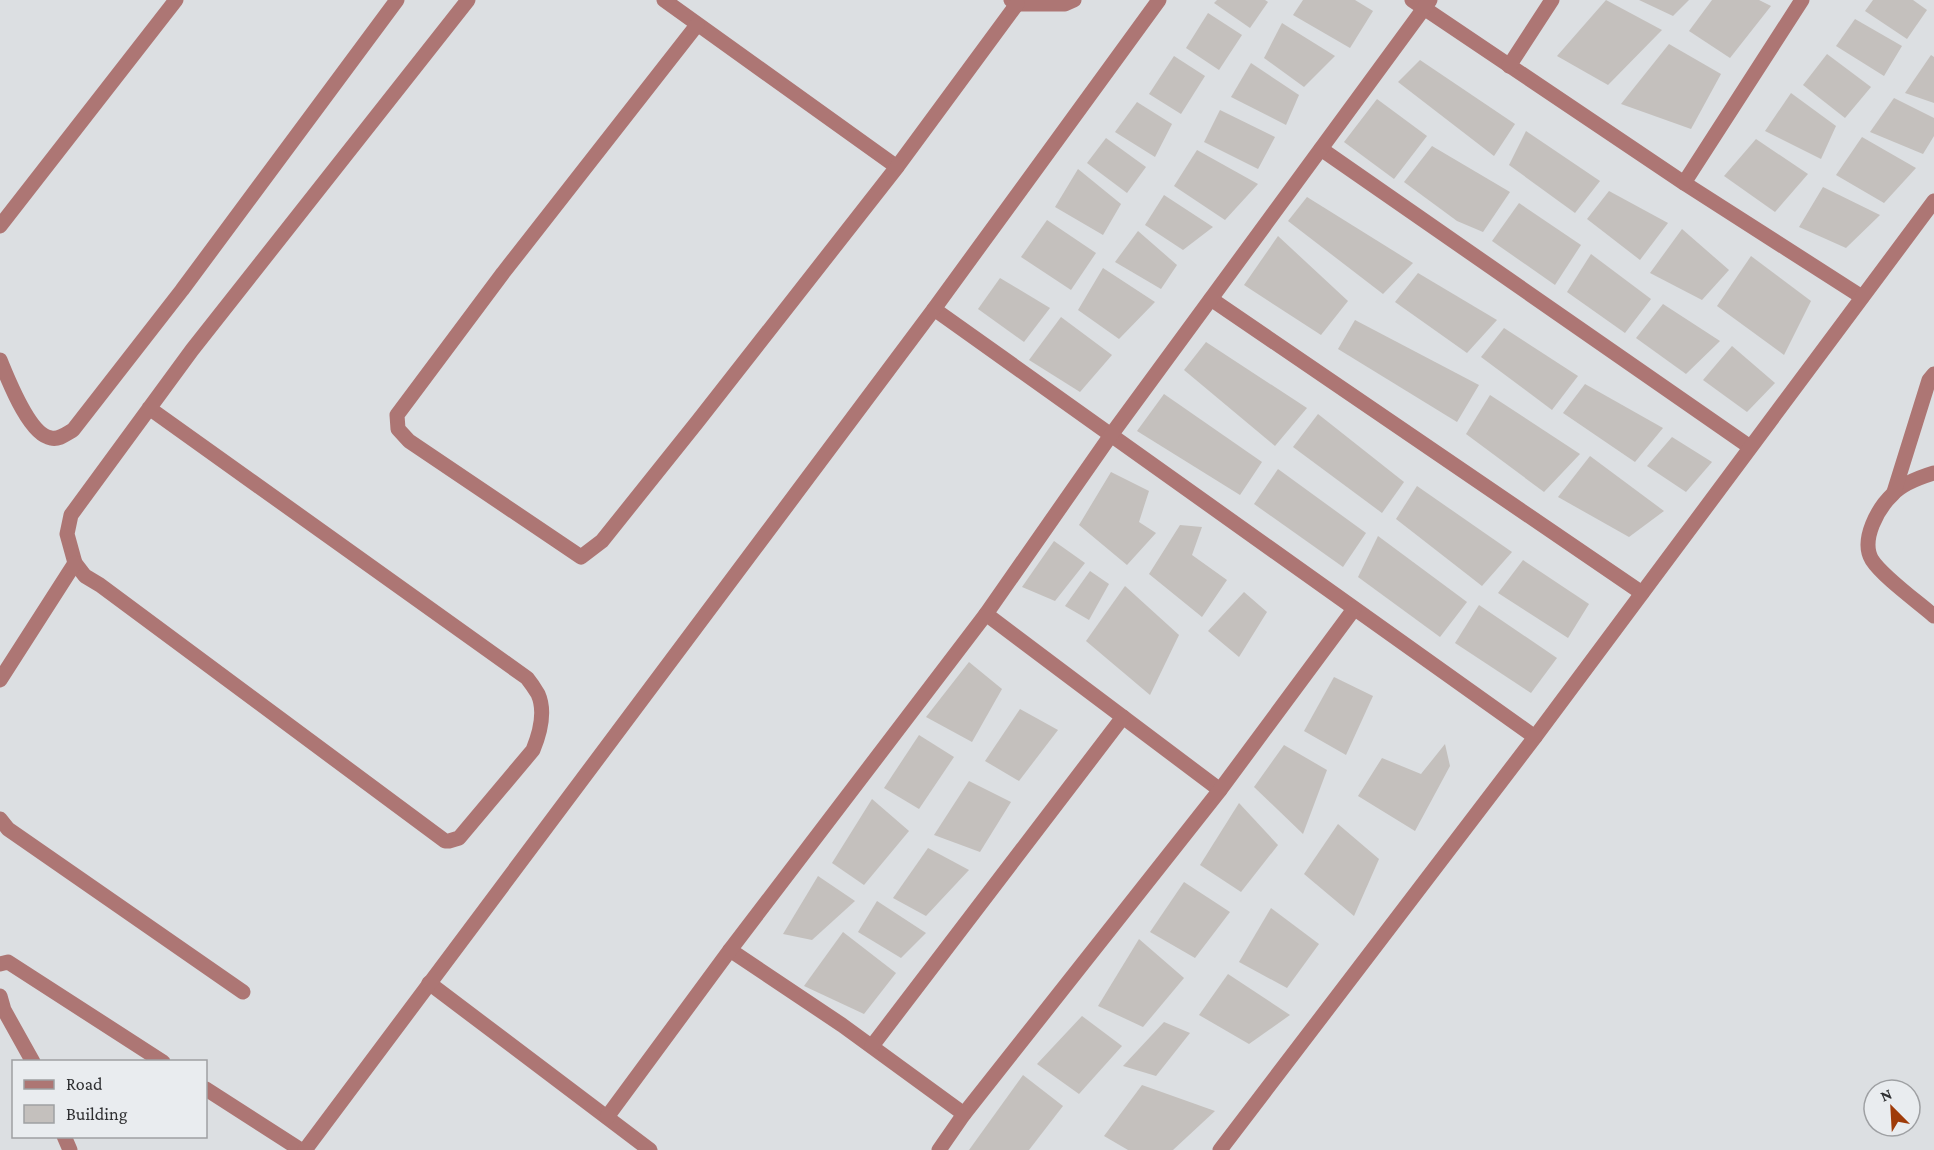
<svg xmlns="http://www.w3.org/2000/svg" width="1934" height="1150" font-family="'Crimson Pro',serif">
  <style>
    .building { fill: #c4c0bd }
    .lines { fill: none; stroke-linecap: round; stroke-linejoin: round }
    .minor { stroke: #ad7674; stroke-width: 15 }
  </style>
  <rect width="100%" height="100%" fill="#dcdfe2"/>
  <g class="building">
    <polygon points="1217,0 1265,0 1268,2 1250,28 1214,3"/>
    <polygon points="1303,0 1355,0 1373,11 1350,48 1293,15"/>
    <polygon points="1606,0 1662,30 1608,85 1557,56"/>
    <polygon points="1639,0 1689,0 1673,16"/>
    <polygon points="1712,0 1759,0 1771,6 1730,58 1689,31"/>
    <polygon points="1873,0 1913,0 1927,10 1907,39 1865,11"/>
    <polygon points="1208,13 1242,35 1219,70 1186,48"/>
    <polygon points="1855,19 1902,46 1884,76 1836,46"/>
    <polygon points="1282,23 1335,56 1304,87 1264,58"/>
    <polygon points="1669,44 1721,74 1691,129 1621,104"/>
    <polygon points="1827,54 1871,87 1845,118 1803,85"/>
    <polygon points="1931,55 1934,57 1934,103 1905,93"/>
    <polygon points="1174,56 1205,76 1181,114 1149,94"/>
    <polygon points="1420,60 1515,124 1494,156 1398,82"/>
    <polygon points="1251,63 1299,95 1286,125 1231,97"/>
    <polygon points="1791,93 1836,126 1821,159 1765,131"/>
    <polygon points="1894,98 1934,118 1934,136 1923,154 1870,132"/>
    <polygon points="1377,99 1427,136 1394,179 1344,142"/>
    <polygon points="1137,102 1172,124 1155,157 1115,132"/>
    <polygon points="1220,110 1275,137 1258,169 1204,142"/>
    <polygon points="1526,131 1600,181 1575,213 1509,165"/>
    <polygon points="1862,137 1916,168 1884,203 1836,175"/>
    <polygon points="1106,138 1146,167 1127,193 1087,163"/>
    <polygon points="1756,139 1808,174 1775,212 1724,176"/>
    <polygon points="1432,146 1510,192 1483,232 1457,221 1404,182"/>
    <polygon points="1197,150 1258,184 1225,220 1174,186"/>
    <polygon points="1078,169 1121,204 1103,235 1055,207"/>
    <polygon points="1823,187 1880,215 1846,248 1799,227"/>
    <polygon points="1609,191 1668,223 1640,260 1587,219"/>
    <polygon points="1164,195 1213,227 1183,250 1145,225"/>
    <polygon points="1307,197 1413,263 1383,294 1288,221"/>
    <polygon points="1519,203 1581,245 1555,285 1492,241"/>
    <polygon points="1047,220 1096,253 1071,290 1021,257"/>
    <polygon points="1682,229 1729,270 1702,300 1650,273"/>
    <polygon points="1138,231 1177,265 1161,289 1115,262"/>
    <polygon points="1278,236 1348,301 1321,335 1244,285"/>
    <polygon points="1591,254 1651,299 1625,333 1567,292"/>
    <polygon points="1751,256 1811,301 1784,355 1717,306"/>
    <polygon points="1103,268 1155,302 1119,339 1078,310"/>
    <polygon points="1418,273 1497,320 1467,353 1395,302"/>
    <polygon points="1000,278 1050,308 1024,342 978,309"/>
    <polygon points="1663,304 1720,341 1686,374 1636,338"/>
    <polygon points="1061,317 1112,355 1080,392 1029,360"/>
    <polygon points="1355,320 1479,385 1457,422 1338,349"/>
    <polygon points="1504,328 1578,376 1552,410 1481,357"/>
    <polygon points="1206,342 1307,408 1275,446 1184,370"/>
    <polygon points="1732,346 1775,383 1747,412 1703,380"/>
    <polygon points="1585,384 1663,428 1635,462 1563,413"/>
    <polygon points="1164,394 1262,462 1240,495 1137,431"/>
    <polygon points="1490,395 1580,454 1544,492 1466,434"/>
    <polygon points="1318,414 1404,482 1382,513 1293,447"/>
    <polygon points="1672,437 1712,462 1686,492 1647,466"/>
    <polygon points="1590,456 1664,511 1629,537 1558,497"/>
    <polygon points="1278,469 1366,533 1343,567 1254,504"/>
    <polygon points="1111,472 1149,491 1139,522 1156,533 1127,565 1079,525"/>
    <polygon points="1417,486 1512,552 1482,586 1396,519"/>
    <polygon points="1180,525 1202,527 1192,555 1227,580 1202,617 1149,574"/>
    <polygon points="1378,536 1467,602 1440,637 1358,577"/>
    <polygon points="1054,541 1085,563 1055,601 1022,587"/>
    <polygon points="1523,560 1589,604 1568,638 1498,593"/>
    <polygon points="1090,571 1109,584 1089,620 1065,606"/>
    <polygon points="1125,586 1179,635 1150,695 1086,641"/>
    <polygon points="1244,592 1267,612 1239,657 1208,631"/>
    <polygon points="1479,605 1557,658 1531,693 1455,643"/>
    <polygon points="969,662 1002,689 972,742 926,717"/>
    <polygon points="1334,677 1373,696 1346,755 1304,731"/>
    <polygon points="1020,709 1058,730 1019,781 985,761"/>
    <polygon points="919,735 954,757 919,809 884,788"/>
    <polygon points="1445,744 1450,766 1415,831 1358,796 1382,758 1421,774"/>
    <polygon points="1284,745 1327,770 1303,834 1254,787"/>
    <polygon points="969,781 1011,802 980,852 934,835"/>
    <polygon points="872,799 909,831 864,885 832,863"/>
    <polygon points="1239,803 1278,845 1241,892 1200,865"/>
    <polygon points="1338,824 1379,859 1354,916 1304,874"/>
    <polygon points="928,848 969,870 926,916 893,898"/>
    <polygon points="818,876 855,901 812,940 783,934"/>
    <polygon points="1184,882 1230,912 1195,958 1150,932"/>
    <polygon points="877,901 926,933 901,958 858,932"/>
    <polygon points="1271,908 1319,944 1287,988 1239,962"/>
    <polygon points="843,932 896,973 864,1014 804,986"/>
    <polygon points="1139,939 1184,978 1143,1027 1098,1006"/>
    <polygon points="1228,974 1290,1015 1249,1044 1199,1015"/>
    <polygon points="1082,1016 1122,1046 1079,1094 1037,1064"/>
    <polygon points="1164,1022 1190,1033 1156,1076 1123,1066"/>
    <polygon points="1023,1075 1063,1106 1029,1150 969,1150"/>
    <polygon points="1142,1085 1215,1111 1173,1150 1128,1150 1104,1136"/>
  </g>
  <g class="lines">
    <g class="minor">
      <polyline points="664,0 897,167"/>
      <polyline points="1011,0 1017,4 1065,4 1074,0"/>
      <polyline points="1412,0 1684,183 1862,297"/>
      <polyline points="697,25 503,273 397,415 398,429 409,441 581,557 602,541 698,421 897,167 1017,4"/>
      <polyline points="1509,66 1552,0"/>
      <polyline points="1321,149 1750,447"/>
      <polyline points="1684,183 1802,0"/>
      <polyline points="0,226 176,0"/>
      <polyline points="1211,299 1642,593"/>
      <polyline points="934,309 1535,737"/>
      <path d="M 0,360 C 8,379 29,435 51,438 C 59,440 66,434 73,430 L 182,290 L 397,0"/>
      <path d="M 149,408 L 527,678 C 531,683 535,689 538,694 C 546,712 540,733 533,750 L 459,838 L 449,841 L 445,841 L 100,585 L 85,576 L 75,563 L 67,534 L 71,515 L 192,350 L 468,0"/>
      <path d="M 1934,473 C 1921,477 1903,483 1893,494 C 1878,508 1860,540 1872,560 C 1883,577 1918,602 1934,616"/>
      <polyline points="1894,492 1929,380 1934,374"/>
      <polyline points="986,614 1220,790"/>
      <polyline points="0,680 75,563"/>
      <polyline points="0,819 8,829 243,992"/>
      <polyline points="730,950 842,1025 964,1114"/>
      <polyline points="0,964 8,962 163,1062"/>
      <polyline points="429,983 650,1150"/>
      <polyline points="0,996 4,1010 33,1062"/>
      <polyline points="872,1046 1123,717"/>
      <polyline points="206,1089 301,1150"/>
      <polyline points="607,1117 730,950 986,614 1111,435 1430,0"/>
      <polyline points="64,1136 70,1150"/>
      <polyline points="305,1150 934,309 1159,0"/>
      <polyline points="939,1150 964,1114 1220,790 1354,609"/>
      <polyline points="1220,1150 1535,737 1934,201"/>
    </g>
  </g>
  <rect x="12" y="1060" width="195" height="78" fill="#e9ecef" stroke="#9ea0a3" stroke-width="1.5"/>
  <rect x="24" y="1080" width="30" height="9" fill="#ad7674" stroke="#9ea0a3" stroke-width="1.5"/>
  <text x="66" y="1090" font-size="18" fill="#2e2f31">Road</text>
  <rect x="24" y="1105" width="30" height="18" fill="#c4c0bd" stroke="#9ea0a3" stroke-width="1.5"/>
  <text x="66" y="1120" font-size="18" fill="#2e2f31">Building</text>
  <g transform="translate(1892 1108) rotate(336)"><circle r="28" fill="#e9ecef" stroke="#9ea0a3" stroke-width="1.5"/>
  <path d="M0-4.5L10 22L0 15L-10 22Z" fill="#9f3b09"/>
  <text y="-9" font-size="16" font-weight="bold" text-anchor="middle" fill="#2e2f31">N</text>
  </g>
</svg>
